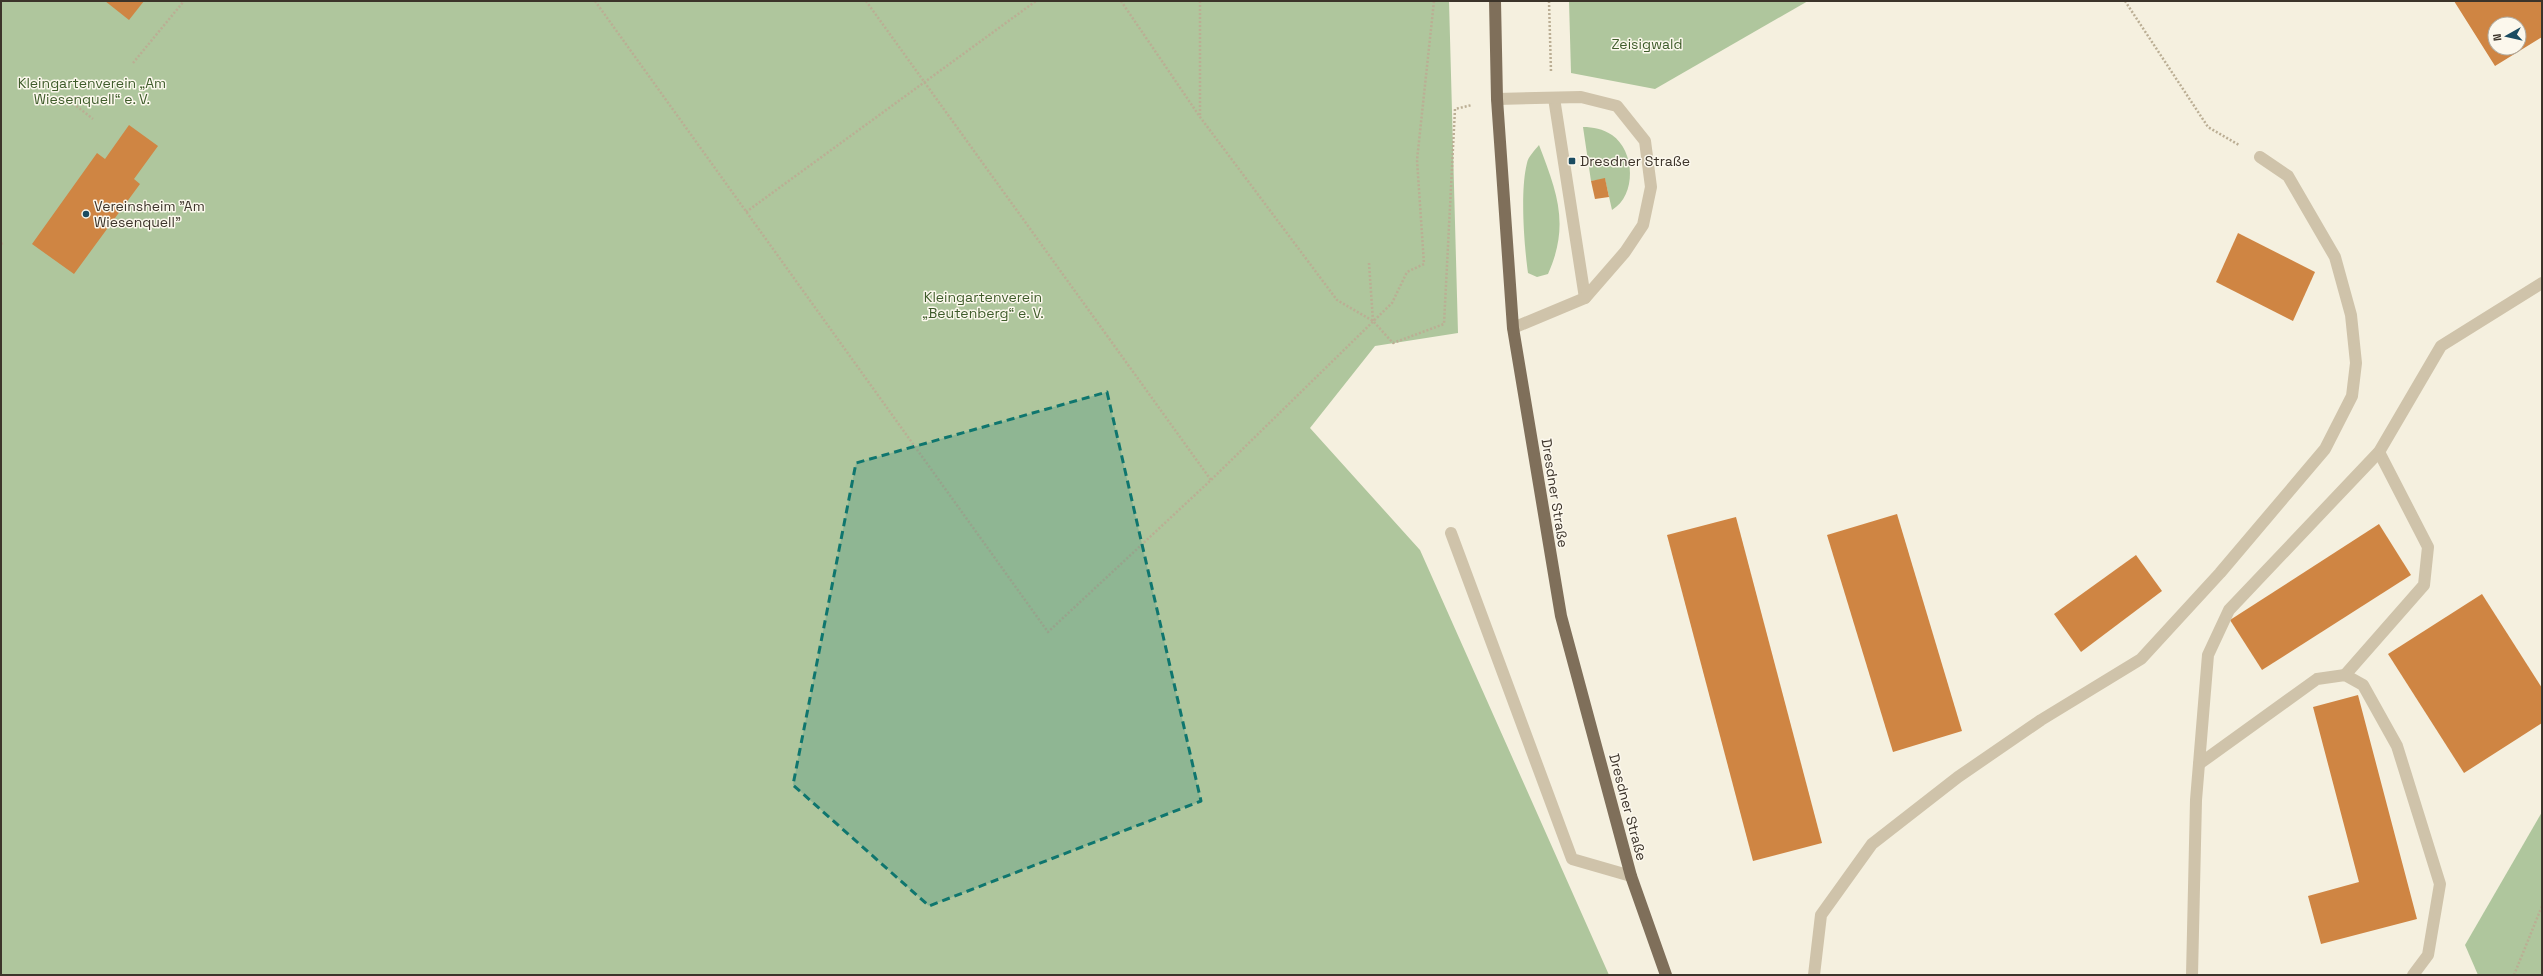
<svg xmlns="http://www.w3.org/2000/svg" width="2543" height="976" font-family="'Space Grotesk',sans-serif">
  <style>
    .green { fill: #afc69d }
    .building { fill: #cf8543; fill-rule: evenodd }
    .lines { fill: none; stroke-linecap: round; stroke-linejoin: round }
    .path { stroke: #bbae94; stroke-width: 2.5; stroke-dasharray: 2 2; stroke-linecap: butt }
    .minor { stroke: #cfc3aa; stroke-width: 12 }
    .major { stroke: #7f6f5a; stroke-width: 12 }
    .marked { fill: #0f766e; fill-opacity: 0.2; stroke: #0f766e; stroke-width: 3; stroke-dasharray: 8 5; stroke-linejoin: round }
    .poi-dot { fill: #1b4c61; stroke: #fcf8ed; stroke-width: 1.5 }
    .labels { text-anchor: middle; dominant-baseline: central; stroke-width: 3; stroke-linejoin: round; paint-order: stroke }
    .park-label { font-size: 14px; fill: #3f5c2b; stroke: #fcf8ed }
    .poi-label { font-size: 14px; fill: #3c342a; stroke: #fcf8ed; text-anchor: start }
    .street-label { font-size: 14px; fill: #3c342a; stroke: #fcf8ed }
  </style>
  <rect width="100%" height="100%" fill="#f5f0df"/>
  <g class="green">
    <polygon points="1,1 1449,1 1458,333 1375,346 1310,428 1420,550 1609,975 1,975"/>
    <polygon points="1569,1 1808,1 1655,89 1571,73"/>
    <path d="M 1583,127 C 1593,127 1603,129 1612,135 C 1635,151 1637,195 1612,210 L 1605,179 L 1591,181 Z"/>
    <path d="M 1539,145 C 1557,192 1570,225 1548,274 L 1537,277 L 1528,273 C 1524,244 1520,191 1527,163 C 1528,157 1535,150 1539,145 Z"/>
    <polygon points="2542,812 2542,975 2478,975 2465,945"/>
  </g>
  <g class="building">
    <polygon points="105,1 144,1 129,20"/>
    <path d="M 2454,1 L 2542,1 L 2542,37 L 2495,66 ZM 2495,24 L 2519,24 L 2519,48 L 2495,48 Z"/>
    <polygon points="129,125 158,146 134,179 140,184 74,274 32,244 97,153 105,159"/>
    <polygon points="1605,178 1609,197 1595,199 1591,181"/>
    <polygon points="2238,233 2315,272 2293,321 2216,282"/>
    <polygon points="1897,514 1962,731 1893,752 1827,535"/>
    <polygon points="1736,517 1822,843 1753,861 1667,535"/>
    <polygon points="2379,524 2411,575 2262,670 2230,620"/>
    <polygon points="2136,555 2162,591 2081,652 2054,614"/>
    <polygon points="2482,594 2542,688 2542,723 2464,773 2388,654"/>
    <polygon points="2358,695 2417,919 2321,944 2308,896 2359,882 2313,707"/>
  </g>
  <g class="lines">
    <g class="path">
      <polyline points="595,1 1048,632 1211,480 1392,303 1407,272 1424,264 1417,160 1434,1"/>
      <polyline points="866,1 1211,480"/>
      <polyline points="1121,1 1200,117 1337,300 1373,321 1393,343 1444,324 1455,109 1472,105"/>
      <polyline points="1200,1 1200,117"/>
      <polyline points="1549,1 1551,72"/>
      <polyline points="2125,1 2208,127 2239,145"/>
      <polyline points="133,63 184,1"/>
      <polyline points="70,101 93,119"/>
      <polyline points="746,212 1036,1"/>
      <polyline points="1,244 3,243"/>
      <polyline points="1369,263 1373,321"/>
      <polyline points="2514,975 2542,906"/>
    </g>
    <g class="minor">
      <polyline points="1554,98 1585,298"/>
      <polyline points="1497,99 1581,97 1617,106 1645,141 1651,187 1643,225 1625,252 1585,298 1513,328"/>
      <polyline points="1451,533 1572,859 1631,876"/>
      <polyline points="2345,675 2424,585 2428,547 2379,452"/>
      <polyline points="2199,764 2317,679 2345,675 2363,685 2397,746 2440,884 2428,955 2413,975"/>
      <polyline points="1814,975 1821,915 1872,844 1958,777 2041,720 2141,659 2220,573 2325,449 2352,396 2356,363 2351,315 2335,257 2288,176 2260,157"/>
      <polyline points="2192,975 2196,800 2208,655 2229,610 2379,452 2441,346 2542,283"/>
    </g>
    <polyline class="major" points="1495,1 1497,99 1513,328 1561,616 1631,876 1666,975"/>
  </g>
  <path class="marked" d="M 1107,392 L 1201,801 L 929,906 L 793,785 L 856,463 Z"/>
  <g class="poi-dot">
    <rect x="1568" y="157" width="8" height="8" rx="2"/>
    <circle cx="86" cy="214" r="4"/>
  </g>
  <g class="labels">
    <g class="park-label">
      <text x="1647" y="44">Zeisigwald</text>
      <text x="92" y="83">Kleingartenverein „Am<tspan x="92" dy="16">Wiesenquell“ e. V.</tspan></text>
      <text x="983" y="297">Kleingartenverein<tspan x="983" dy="16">„Beutenberg“ e. V.</tspan></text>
    </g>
    <g class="poi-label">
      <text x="1580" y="161">Dresdner Straße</text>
      <text x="94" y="206">Vereinsheim "Am<tspan x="94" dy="16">Wiesenquell"</tspan></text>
    </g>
    <g class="street-label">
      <text transform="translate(1555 493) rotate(81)">Dresdner Straße</text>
      <text transform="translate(1628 807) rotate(75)">Dresdner Straße</text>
    </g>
  </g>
  <rect width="2543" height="976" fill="none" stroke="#3c342a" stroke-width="4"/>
  <g transform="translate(2507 36) rotate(262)"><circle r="19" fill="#fcf8ed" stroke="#afaa9f"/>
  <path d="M0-3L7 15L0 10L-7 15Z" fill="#1b4c61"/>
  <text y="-6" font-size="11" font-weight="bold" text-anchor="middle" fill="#3c342a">N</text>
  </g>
</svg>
